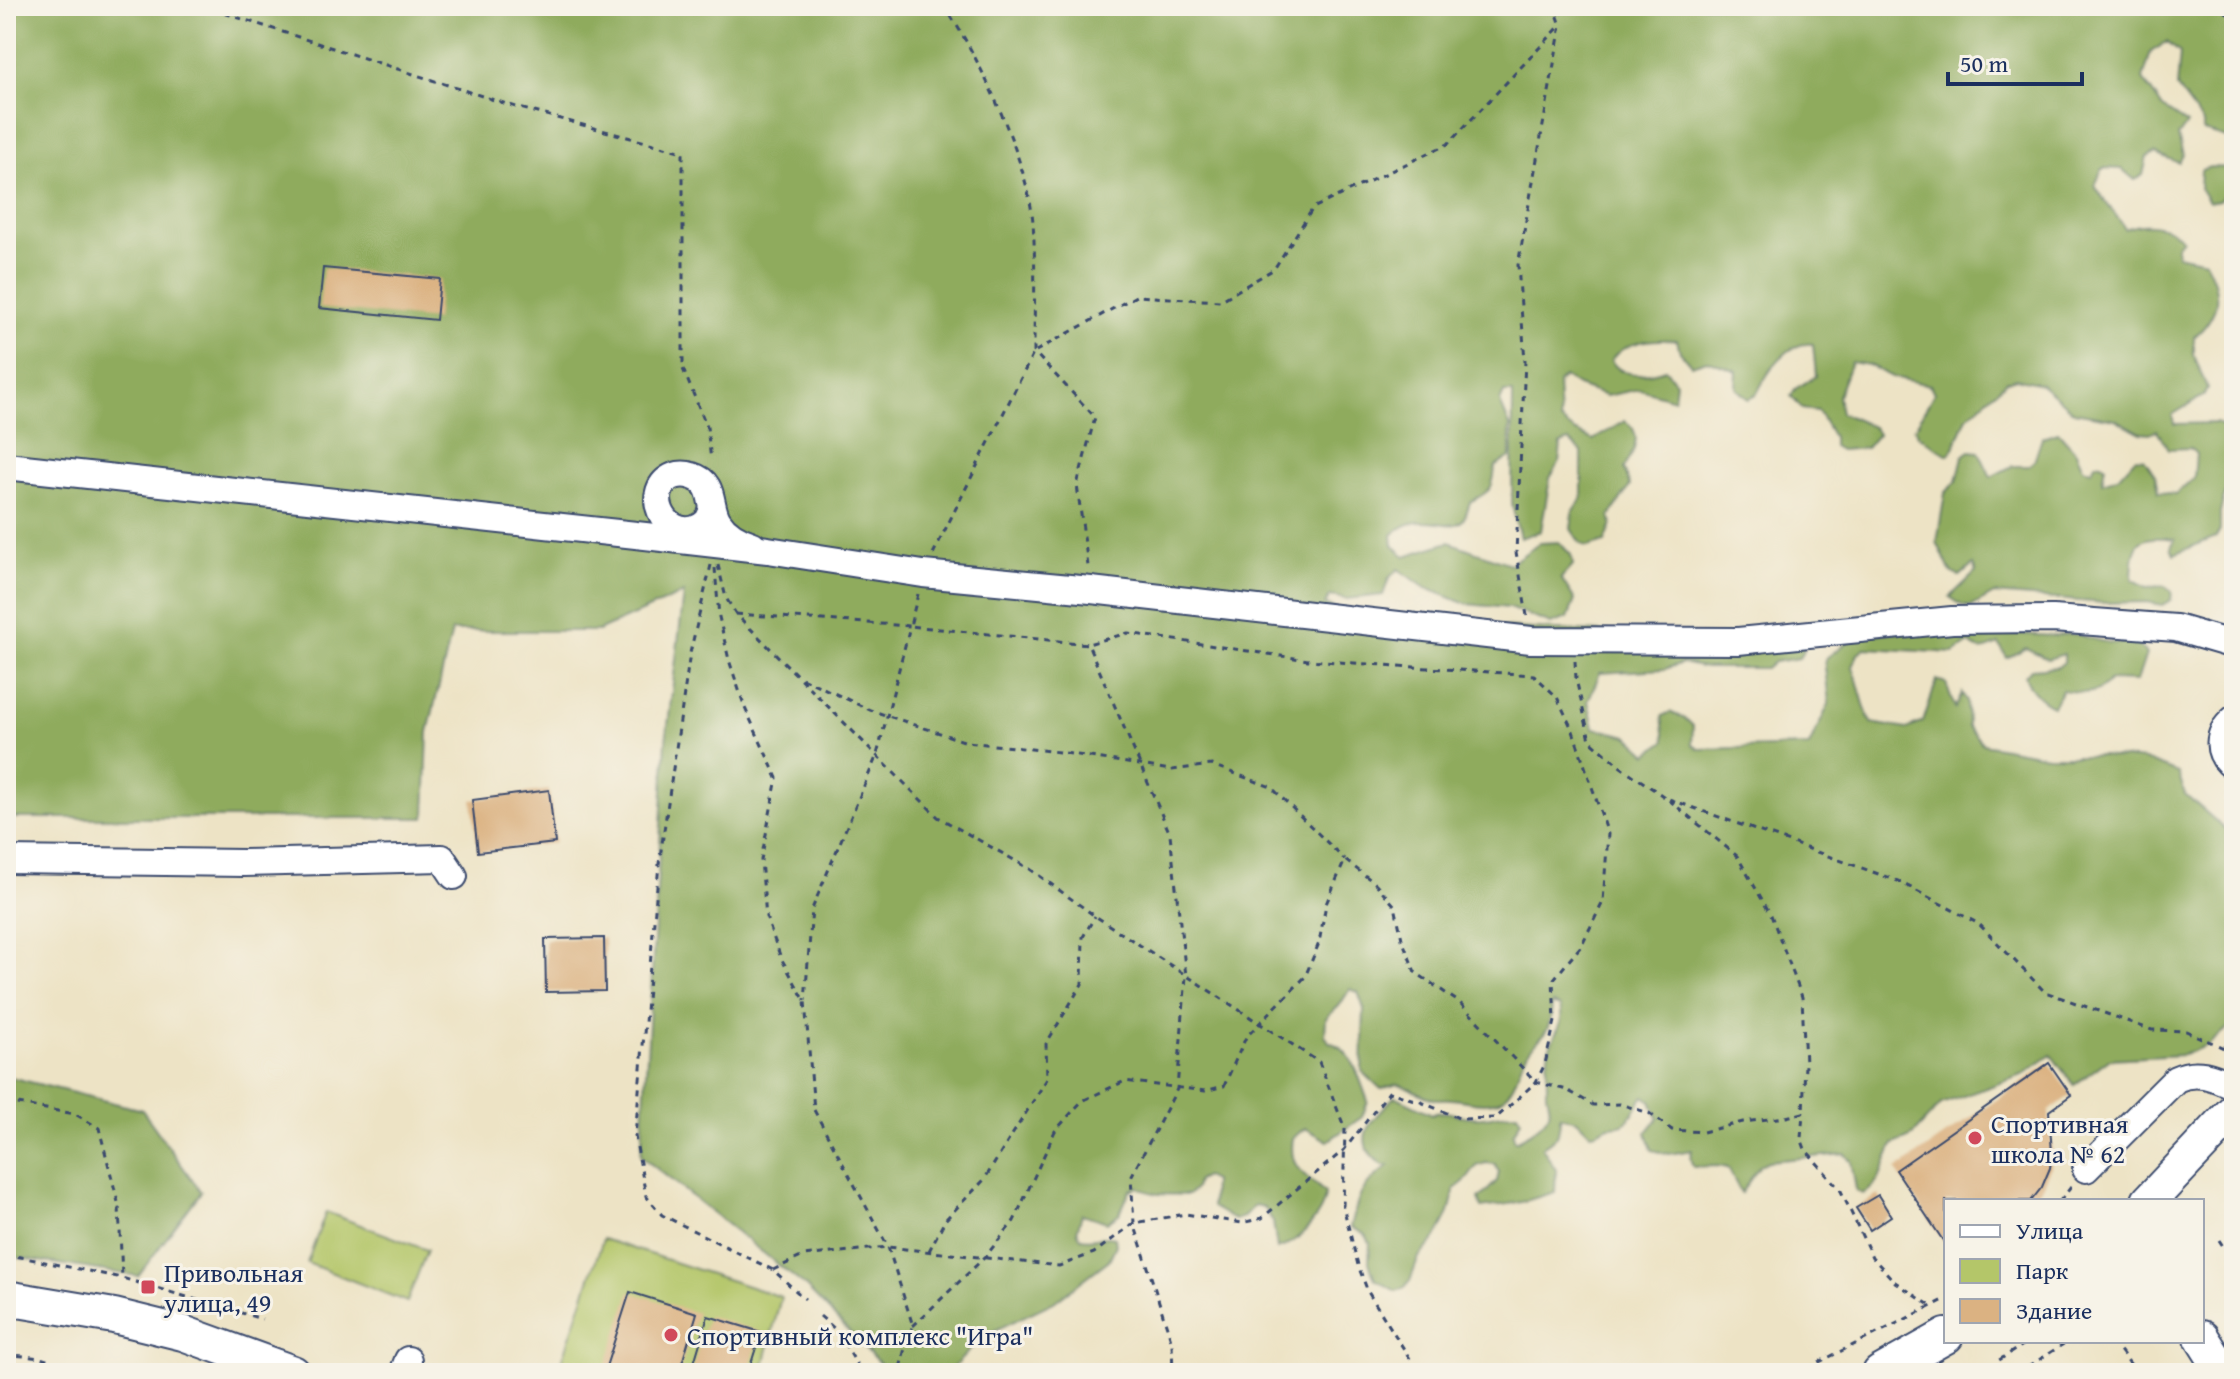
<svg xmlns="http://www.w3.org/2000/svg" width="2240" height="1379" font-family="'Gentium Book Plus',serif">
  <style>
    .green { fill: #b4c669; stroke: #687a64; stroke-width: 2 }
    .forest { fill: #8fab5d; stroke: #556d5e; stroke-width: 2 }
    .building { fill: #dbb282 }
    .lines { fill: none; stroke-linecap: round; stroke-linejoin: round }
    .minor-casing { stroke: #3a4a6d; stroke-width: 30 }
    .major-casing { stroke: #3a4a6d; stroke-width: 38 }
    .path { stroke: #3a4a6d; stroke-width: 3; stroke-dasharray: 6 6; stroke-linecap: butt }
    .minor { stroke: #fff; stroke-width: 26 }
    .major { stroke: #fff; stroke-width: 34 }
    .poi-dot { fill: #d1495b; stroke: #f7f3e8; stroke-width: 3 }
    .labels { text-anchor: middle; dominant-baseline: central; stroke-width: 6; stroke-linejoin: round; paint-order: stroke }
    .poi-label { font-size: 26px; fill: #1b2f5e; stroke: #f7f3e8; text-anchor: start }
  </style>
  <rect width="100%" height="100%" fill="#f7f3e8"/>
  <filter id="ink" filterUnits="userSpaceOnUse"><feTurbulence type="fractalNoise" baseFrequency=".0125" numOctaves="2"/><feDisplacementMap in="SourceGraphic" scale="16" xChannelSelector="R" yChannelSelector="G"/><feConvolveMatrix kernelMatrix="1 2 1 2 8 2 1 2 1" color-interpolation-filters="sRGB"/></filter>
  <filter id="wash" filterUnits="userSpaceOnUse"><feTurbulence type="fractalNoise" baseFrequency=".006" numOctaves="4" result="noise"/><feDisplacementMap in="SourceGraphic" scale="32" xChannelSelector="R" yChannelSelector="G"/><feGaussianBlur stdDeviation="1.8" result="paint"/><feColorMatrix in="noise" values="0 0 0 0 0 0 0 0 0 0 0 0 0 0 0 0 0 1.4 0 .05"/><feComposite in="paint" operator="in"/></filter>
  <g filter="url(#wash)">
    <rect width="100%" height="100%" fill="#ede3c5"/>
    <g class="green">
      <polygon points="326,1212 427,1250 407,1302 307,1263"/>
      <polygon points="603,1239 781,1297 762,1373 558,1373"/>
    </g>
    <g class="forest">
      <path d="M 6,6 L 2234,6 L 2234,150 L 2227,138 L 2203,131 L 2203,123 L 2177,88 L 2180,53 L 2167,42 L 2151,52 L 2143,79 L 2163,108 L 2187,124 L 2178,136 L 2183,155 L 2179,163 L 2155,153 L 2147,157 L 2143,175 L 2135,180 L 2122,169 L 2103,168 L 2095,185 C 2103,202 2116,213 2125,229 C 2142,222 2169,223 2182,239 L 2176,246 L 2177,255 L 2205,261 C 2222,291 2221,314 2194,337 L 2194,355 L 2207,388 L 2203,396 L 2172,415 L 2174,424 L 2216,423 L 2232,431 L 2234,429 L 2234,456 L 2220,513 L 2220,530 L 2216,537 L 2174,554 L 2171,547 L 2175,539 C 2136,534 2133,542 2132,579 L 2147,587 L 2165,586 L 2172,591 L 2171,600 L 2163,605 L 2146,602 L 2104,603 L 1994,594 L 1971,607 L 1963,606 L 1950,597 L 1976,572 L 1973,565 L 1960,576 L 1951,573 L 1937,542 L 1945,493 L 1957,481 L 1963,456 L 1970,451 L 1979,452 L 1991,477 L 2012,466 L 2028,466 L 2034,461 L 2042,437 L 2058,432 L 2076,452 L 2083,468 L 2091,471 L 2096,463 L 2105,465 L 2102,482 L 2118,477 L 2135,458 L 2144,459 L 2155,475 L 2158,492 L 2175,494 L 2194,478 L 2196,454 L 2190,448 L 2168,449 L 2157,430 L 2150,434 L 2141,433 L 2115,419 L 2074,412 L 2041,384 L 2016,378 L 2007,381 L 1967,417 L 1954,448 L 1948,455 L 1919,436 L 1915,428 L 1934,393 L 1930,385 L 1892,377 L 1869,365 L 1851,362 L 1838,396 L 1841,413 L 1873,427 L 1878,434 L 1866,448 L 1840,450 L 1833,446 L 1833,437 L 1818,411 L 1802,409 L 1791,396 L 1795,389 L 1816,376 L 1813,344 C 1786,340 1766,375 1756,395 L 1748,399 L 1736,388 L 1737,371 L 1707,360 L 1691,365 L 1680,352 L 1677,340 C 1654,339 1625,340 1611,360 C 1621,379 1648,375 1665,369 L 1676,382 L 1674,399 L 1640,389 L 1606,396 L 1578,386 L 1564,377 L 1558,383 L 1560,420 L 1574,431 L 1593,440 L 1625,421 C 1644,433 1634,453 1624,468 L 1630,486 L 1610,516 L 1612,525 L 1605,542 L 1588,547 L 1581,544 L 1571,529 L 1573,512 L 1582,498 L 1582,452 L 1569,441 L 1561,444 L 1559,463 L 1550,478 L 1541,531 L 1520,538 L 1512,505 L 1513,393 L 1504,393 L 1500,402 L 1510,426 L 1510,457 L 1495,467 C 1493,491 1490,491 1470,502 C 1468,508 1466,516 1462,521 C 1449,533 1419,508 1392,535 L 1393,545 L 1405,556 L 1449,542 L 1510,564 L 1540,543 L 1559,542 L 1571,555 L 1573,565 L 1561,578 L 1575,600 L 1568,618 L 1551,624 L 1509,608 L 1466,604 L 1426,588 L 1398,569 L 1389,578 L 1383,595 L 1346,599 L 1330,596 L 1325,604 L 1361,621 L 1800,641 L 1804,650 L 1799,658 L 1774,662 L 1767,668 L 1706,668 L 1682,663 L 1665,669 L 1600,673 L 1588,701 L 1594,728 L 1628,736 L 1648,754 L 1665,741 L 1662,716 L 1670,712 L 1686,719 L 1693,726 L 1692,744 L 1699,749 L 1809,746 L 1829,704 L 1825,667 L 1826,658 L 1856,636 L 1927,629 L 2056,636 C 2081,630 2083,639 2106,642 C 2122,645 2136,638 2146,654 L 2137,681 L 2110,680 C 2097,697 2081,693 2062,690 L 2053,706 C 2041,701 2029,689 2025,676 L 2031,669 L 2058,667 L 2064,662 L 2064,654 L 2048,659 L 2026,648 L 2007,658 L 1999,644 C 1987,649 1979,654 1969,643 L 1954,653 L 1865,648 L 1858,653 L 1853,667 C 1860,686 1862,704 1871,723 L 1907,729 L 1923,722 L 1937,680 L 1946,683 L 1955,708 L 1962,693 L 1967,701 L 1968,727 L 1983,744 L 2048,756 L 2102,756 L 2144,760 L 2178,773 L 2185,794 L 2234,837 L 2234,1023 L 2208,1045 L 2195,1050 L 2183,1055 L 2109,1059 L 2074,1085 L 2051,1055 L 2022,1075 L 1941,1104 L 1911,1137 L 1894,1144 C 1884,1161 1882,1186 1862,1194 L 1856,1190 L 1851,1161 L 1845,1154 L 1768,1161 L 1760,1165 L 1741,1193 L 1728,1168 L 1718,1166 L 1693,1167 L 1690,1158 L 1692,1150 L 1669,1154 L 1652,1150 L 1647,1132 L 1658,1118 L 1651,1101 L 1644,1096 C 1636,1105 1634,1118 1623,1124 C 1619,1126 1614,1125 1609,1126 C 1601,1129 1598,1133 1590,1133 L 1577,1120 L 1560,1116 C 1560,1134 1557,1138 1542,1147 L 1556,1170 L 1555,1192 L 1522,1202 L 1482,1208 L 1479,1199 L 1497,1181 L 1499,1172 L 1495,1164 L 1486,1163 L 1477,1166 L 1467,1179 L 1455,1189 L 1449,1213 L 1436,1238 L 1419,1257 L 1410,1281 L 1404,1288 L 1396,1291 L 1375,1279 L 1369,1262 L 1370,1243 L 1366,1235 L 1351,1227 C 1359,1192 1361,1188 1389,1165 L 1383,1165 C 1347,1140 1373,1119 1395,1096 L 1432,1114 C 1446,1109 1458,1116 1471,1117 C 1488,1119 1500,1112 1517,1113 L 1521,1120 L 1513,1134 L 1515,1141 C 1525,1137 1545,1124 1549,1113 C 1551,1107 1548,1100 1547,1094 C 1547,1081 1546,1061 1549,1049 C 1554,1033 1565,1025 1560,1007 L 1552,1004 C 1550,1040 1541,1032 1525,1057 C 1517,1070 1517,1085 1505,1096 C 1491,1109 1467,1100 1451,1099 C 1445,1098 1438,1100 1432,1098 C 1420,1096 1410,1086 1398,1084 L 1381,1089 L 1362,1071 L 1364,1009 L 1358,992 L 1350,989 L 1339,1006 L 1326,1018 L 1325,1035 L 1329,1042 C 1354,1049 1359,1079 1368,1101 L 1362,1117 L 1328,1141 L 1305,1128 L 1293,1138 C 1288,1169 1304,1173 1325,1193 C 1325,1214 1297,1244 1277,1249 L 1273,1222 L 1264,1207 L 1255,1205 L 1244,1217 L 1235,1220 L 1212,1207 L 1213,1181 L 1205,1177 L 1197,1181 L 1195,1189 L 1188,1195 C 1168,1193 1157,1198 1138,1187 L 1130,1190 L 1120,1213 L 1107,1222 L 1082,1214 L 1077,1231 L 1081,1238 C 1093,1241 1103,1234 1115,1238 L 1116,1245 L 1109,1260 L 1054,1302 L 983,1336 L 948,1373 L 900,1373 L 884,1368 L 805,1286 L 641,1156 L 666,741 L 684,593 L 598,631 L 452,631 L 428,732 L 425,818 L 6,818 Z"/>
      <polygon points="2210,167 2234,168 2234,185 2219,200 2209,202 2200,188 2201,170"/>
      <polygon points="6,1076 142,1110 201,1192 138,1276 6,1256"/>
    </g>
    <g id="blocks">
      <g class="building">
        <polygon points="323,268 440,279 436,320 319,308"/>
        <polygon points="549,790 555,843 478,852 472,800"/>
        <polygon points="604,938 605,991 546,992 545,939"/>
        <polygon points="2049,1063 2071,1095 2049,1111 2052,1153 2050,1168 2042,1187 2031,1201 1946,1201 1946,1245 1896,1170"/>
        <polygon points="1878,1195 1891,1216 1870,1230 1856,1208"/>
        <polygon points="630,1292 697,1313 679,1373 604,1373"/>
        <polygon points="708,1316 761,1332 748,1373 691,1373"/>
      </g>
    </g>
  </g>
  <g filter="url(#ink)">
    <use href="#blocks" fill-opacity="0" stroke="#3a4a6d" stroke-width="2"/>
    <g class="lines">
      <defs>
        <g id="minor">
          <polyline points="6,466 645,536 768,550 923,574 1091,590 1531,640 1738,641 1952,620 2053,619 2176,628 2234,645"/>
          <path d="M 713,507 C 711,519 706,525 695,529 C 663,539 642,489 674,476 C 680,474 686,474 692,476 C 716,483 708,505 718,521 C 726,534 740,541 753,545"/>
          <path d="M 2234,719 C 2217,733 2215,753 2234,767"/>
          <polyline points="6,860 244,863 442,858 454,876"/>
          <path d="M 2086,1169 L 2176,1079 C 2197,1069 2214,1077 2234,1086"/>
          <polyline points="403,1373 408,1360"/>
        </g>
        <g id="major">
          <polyline points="2149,1201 2234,1111"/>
          <polyline points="6,1298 114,1316 183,1333 293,1373"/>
          <polyline points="2202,1338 2224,1373"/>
          <polyline points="1880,1373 1946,1336"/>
        </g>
      </defs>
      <use href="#minor" class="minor-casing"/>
      <use href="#major" class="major-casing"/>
      <g class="path">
        <polyline points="202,6 516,107 683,152 683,369 707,427 711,460"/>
        <path d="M 944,6 C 979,55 1028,162 1033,222 C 1036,265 1034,309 1034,352 L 1095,417 L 1077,485 L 1088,566"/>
        <polyline points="2213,6 2234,16"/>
        <polyline points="933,554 1034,352 1136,296 1220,301 1274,269 1313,208 1448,144 1561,25"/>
        <polyline points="711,565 690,653 659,864 635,1136 646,1196 662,1215 773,1270 805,1299"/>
        <polyline points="718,565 726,598 736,614 938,817 1030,869 1095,916 1319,1062 1345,1129 1343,1206 1358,1265 1368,1292 1419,1373"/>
        <polyline points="715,568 719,617 729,660 745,708 777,778 761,860 766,917 781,958 805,1001 814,1110 888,1247 913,1326 905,1348 899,1373"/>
        <polyline points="918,594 910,626 1088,644 1170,834 1186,976 1177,1089 1131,1177 1134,1223 1172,1343 1173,1373"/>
        <polyline points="736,614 910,626 877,755 812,909 805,1001"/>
        <polyline points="1527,616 1516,552 1525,361 1518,265 1561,25 1554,6"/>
        <polyline points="1575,661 1576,679 1590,740 1621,767 1666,798 1898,881 1979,924 2045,992 2152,1030 2186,1031 2226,1049 2234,1057"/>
        <polyline points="802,678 870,710 967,742 1059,752 1171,770 1212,765 1271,787 1345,860"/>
        <polyline points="1669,800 1737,856 1771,915 1802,997 1805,1064 1803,1113"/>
        <polyline points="6,1102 75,1114 99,1128 119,1206 122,1278"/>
        <polyline points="2060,1201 2071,1187"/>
        <polyline points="2219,1240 2234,1263"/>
        <polyline points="929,1251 945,1220 984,1180 1047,1079 1046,1044 1082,984 1083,937 1095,916"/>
        <polyline points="6,1254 122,1278 262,1319"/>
        <polyline points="773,1270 803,1256 888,1247 1059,1266 1094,1253 1134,1223 1186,1214 1242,1223 1262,1218 1344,1150 1389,1092 1421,1102 1461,1119 1496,1118 1536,1082 1545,1064 1555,1021 1553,980 1581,946 1603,902 1608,834 1573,731 1557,697 1534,675 1308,660 1128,633 1088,644"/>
        <polyline points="820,1316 837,1331 862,1373"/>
        <polyline points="913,1326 985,1257 1014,1221 1055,1131 1082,1101 1125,1081 1205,1091 1224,1086 1246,1037 1305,977 1319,943 1326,904 1345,860 1376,884 1395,906 1402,939 1415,972 1460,1003 1536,1082 1567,1090 1593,1105 1620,1104 1649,1113 1672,1130 1703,1132 1743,1122 1786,1117 1803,1113 1801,1138 1805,1149 1841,1191 1872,1257 1895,1282 1931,1306"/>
        <polyline points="2229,1331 2234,1316"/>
        <polyline points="2113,1341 2137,1373"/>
        <polyline points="6,1354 40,1358 89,1373"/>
        <polyline points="1797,1373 1946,1299"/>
        <polyline points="1979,1373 2029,1341"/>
        <polyline points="2019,1373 2068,1341"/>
        <polyline points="2049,1373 2062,1373"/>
      </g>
      <use href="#minor" class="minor"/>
      <use href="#major" class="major"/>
    </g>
  </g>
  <g class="poi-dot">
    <circle cx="1975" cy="1138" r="8"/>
    <rect x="140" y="1279" width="16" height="16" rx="4"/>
    <circle cx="671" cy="1335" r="8"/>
  </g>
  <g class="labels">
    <g class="poi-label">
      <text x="1991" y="1123">Спортивная<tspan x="1991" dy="30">школа № 62</tspan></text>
      <text x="164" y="1272">Привольная<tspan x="164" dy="30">улица, 49</tspan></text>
      <text x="687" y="1335">Спортивный комплекс "Игра"</text>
    </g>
  </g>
  <rect width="2240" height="1379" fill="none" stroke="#f7f3e8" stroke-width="32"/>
  <rect x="1944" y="1199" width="260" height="144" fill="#f7f3e8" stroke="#9fa5b1" stroke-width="2"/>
  <rect x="1960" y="1225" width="40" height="12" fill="#ffffff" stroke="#9fa5b1" stroke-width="2"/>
  <text x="2016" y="1239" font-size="24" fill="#1b2f5e">Улица</text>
  <rect x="1960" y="1259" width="40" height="24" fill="#b4c669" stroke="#9fa5b1" stroke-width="2"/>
  <text x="2016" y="1279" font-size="24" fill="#1b2f5e">Парк</text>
  <rect x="1960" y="1299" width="40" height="24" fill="#dbb282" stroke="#9fa5b1" stroke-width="2"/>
  <text x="2016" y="1319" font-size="24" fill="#1b2f5e">Здание</text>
  <path d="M1948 72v12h134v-12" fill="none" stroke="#1b2f5e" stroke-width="4"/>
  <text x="1960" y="72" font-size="24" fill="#1b2f5e" stroke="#f7f3e8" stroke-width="6" paint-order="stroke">50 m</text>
</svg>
